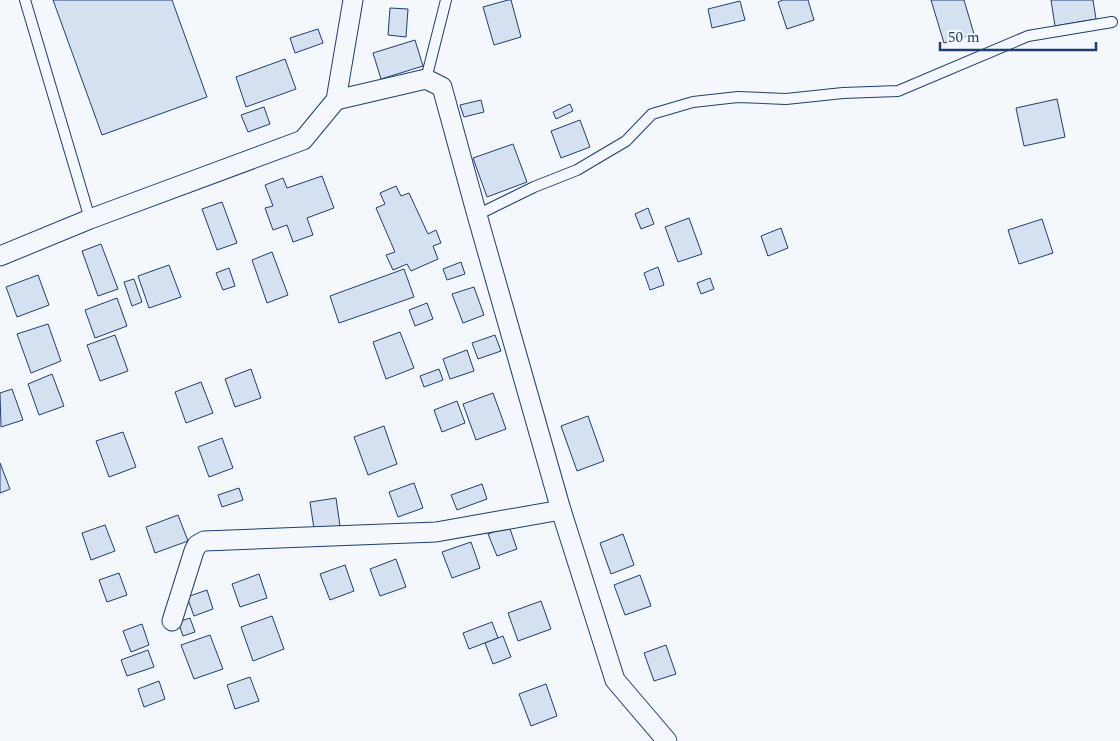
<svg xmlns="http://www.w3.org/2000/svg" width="1120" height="741" font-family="Spectral,serif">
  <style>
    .building { fill: #d5e0f0; stroke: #1d3f73 }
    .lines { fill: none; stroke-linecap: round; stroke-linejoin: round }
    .lane-casing { stroke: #1d3f73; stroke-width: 12 }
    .street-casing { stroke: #1d3f73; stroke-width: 21 }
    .lane { stroke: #f4f7fb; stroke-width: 10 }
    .street { stroke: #f4f7fb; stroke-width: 19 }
  </style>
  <rect width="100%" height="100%" fill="#f4f7fb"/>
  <g class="building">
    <polygon points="53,0 172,0 207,97 102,135"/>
    <polygon points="508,0 511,0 521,37 494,45 483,7"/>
    <polygon points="783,0 808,0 814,20 787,29 778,2"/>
    <polygon points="931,0 964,0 974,34 944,43"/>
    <polygon points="1051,0 1093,0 1096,19 1055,26"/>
    <polygon points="740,1 745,20 712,28 708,9"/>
    <polygon points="390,8 408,9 406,37 388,35"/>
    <polygon points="318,29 323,43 295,53 290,38"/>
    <polygon points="415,40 423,66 381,79 373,53"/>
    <polygon points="285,59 296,89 246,107 236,77"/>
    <polygon points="1057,99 1065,137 1024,146 1016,108"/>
    <polygon points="481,100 484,112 464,117 460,105"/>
    <polygon points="570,104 573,111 556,119 553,112"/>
    <polygon points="264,107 270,124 248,132 241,115"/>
    <polygon points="580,120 590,147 561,158 551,131"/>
    <polygon points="513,144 527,182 487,197 473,158"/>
    <polygon points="322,176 334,208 307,218 313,235 293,242 287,225 273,230 265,208 273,206 265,185 283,178 287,188"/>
    <polygon points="396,186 401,196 409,193 428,234 436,230 441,243 433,246 438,259 411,271 407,264 393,270 386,255 395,252 376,208 385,204 380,193"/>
    <polygon points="222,202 237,243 217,250 202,209"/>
    <polygon points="648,208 654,224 641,229 635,214"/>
    <polygon points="689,218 702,254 678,262 665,227"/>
    <polygon points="1042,219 1053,253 1019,264 1008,230"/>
    <polygon points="781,228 788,248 768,256 761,236"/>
    <polygon points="101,244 118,289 98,296 82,251"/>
    <polygon points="272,252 288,295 267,303 252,260"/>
    <polygon points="461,262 465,274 447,280 443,269"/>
    <polygon points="169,265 181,297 149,308 138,276"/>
    <polygon points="658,267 664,285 650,290 644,273"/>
    <polygon points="229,268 235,286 223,290 216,273"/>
    <polygon points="404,269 414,297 339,323 330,296"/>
    <polygon points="38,275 49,305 17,317 6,287"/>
    <polygon points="710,278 714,289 701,294 697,283"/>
    <polygon points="134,279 142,302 132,306 124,282"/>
    <polygon points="474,287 484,315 463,323 452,294"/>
    <polygon points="117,298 127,326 95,338 85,310"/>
    <polygon points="427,303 433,319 415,326 409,310"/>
    <polygon points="48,324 61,361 31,373 17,334"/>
    <polygon points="400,332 414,368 386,379 373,342"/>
    <polygon points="115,335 128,371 100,381 87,345"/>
    <polygon points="495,335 501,351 478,359 472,343"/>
    <polygon points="467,350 474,371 450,379 443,359"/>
    <polygon points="251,369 261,398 235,407 225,379"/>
    <polygon points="439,369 443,380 424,387 420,376"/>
    <polygon points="52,374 64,406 39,415 28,384"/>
    <polygon points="201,382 213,413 186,423 175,392"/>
    <polygon points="12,389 23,420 1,427 0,393"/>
    <polygon points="493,393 506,429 476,440 463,404"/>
    <polygon points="457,401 465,423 442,432 434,410"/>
    <polygon points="588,416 604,461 577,471 561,426"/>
    <polygon points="384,426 397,464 368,475 354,437"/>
    <polygon points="123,432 136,467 109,477 96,441"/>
    <polygon points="222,438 233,468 209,477 198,447"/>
    <polygon points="0,463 10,489 0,493"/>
    <polygon points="414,483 423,508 398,517 389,492"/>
    <polygon points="482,484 487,499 457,510 451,495"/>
    <polygon points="239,488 243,500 222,507 218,495"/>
    <polygon points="336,498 340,526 314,529 310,502"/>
    <polygon points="178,515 188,541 155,553 146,527"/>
    <polygon points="105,525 115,551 91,560 82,533"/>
    <polygon points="509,526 517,549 497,556 488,534"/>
    <polygon points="623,534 634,565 611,574 600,543"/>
    <polygon points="471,542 480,568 452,578 442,552"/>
    <polygon points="396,559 406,587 380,596 370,569"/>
    <polygon points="345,565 354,591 330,600 320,574"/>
    <polygon points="119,573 127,595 107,602 99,580"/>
    <polygon points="259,574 267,598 240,607 232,584"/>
    <polygon points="640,575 651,606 625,615 614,585"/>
    <polygon points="207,590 213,609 194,616 187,597"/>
    <polygon points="541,601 551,629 518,641 508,613"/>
    <polygon points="272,616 284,649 253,661 241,627"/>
    <polygon points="190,618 195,632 183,636 178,622"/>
    <polygon points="492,622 498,638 469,649 463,633"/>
    <polygon points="142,624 149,645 131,652 123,631"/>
    <polygon points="210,635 223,669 194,679 181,645"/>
    <polygon points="503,636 511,657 493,664 485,643"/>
    <polygon points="666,645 676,674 654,681 644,653"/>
    <polygon points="148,650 154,667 127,676 121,660"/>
    <polygon points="250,677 259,701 235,709 227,685"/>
    <polygon points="159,681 165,699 144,707 138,689"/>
    <polygon points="546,684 557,716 531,726 519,694"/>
  </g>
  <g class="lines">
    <defs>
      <g id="lane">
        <polyline points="25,0 90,219"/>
        <polyline points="426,79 446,0"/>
        <polyline points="477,215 534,187 577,170 626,141 652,114 693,102 738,97 786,99 843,93 898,91 1028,36 1112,22"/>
      </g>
      <g id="street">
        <polyline points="336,100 426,79 442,87 477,215 561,510 615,680 667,741"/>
        <polyline points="0,256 90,219 303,140 336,100 353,0"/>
        <polyline points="172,621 194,551 197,545 204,541 436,532 561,510"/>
      </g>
    </defs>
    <use href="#lane" class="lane-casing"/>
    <use href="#street" class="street-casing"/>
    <use href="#lane" class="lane"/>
    <use href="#street" class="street"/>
  </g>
  <path d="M940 42v8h156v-8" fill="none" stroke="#1d3f73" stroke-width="2.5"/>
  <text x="948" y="42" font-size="15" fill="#1d3f73" stroke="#f4f7fb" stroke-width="4" paint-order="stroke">50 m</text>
</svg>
